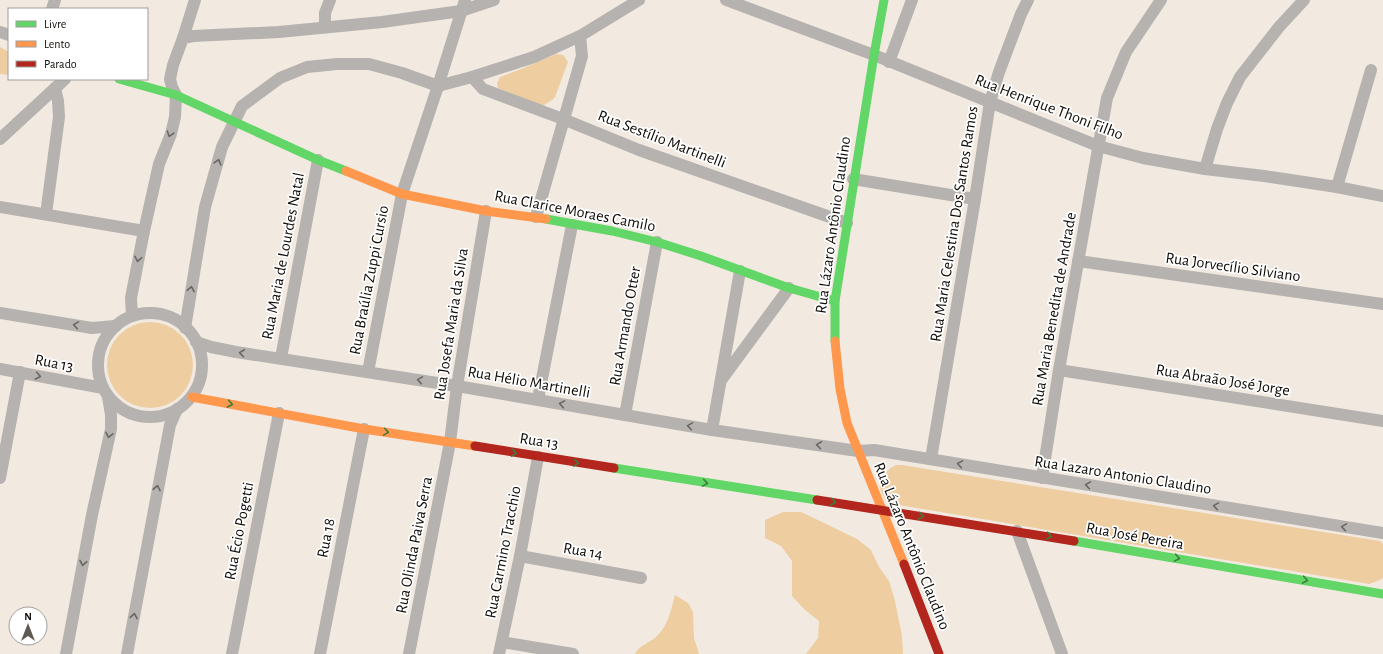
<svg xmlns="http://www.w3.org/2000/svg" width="1383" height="654" font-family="'Alegreya Sans',sans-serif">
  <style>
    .green { fill: #eecda1 }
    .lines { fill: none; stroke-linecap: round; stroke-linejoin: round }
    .street { stroke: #b5b2af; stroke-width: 12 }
    .fast { stroke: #63d668; stroke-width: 9 }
    .slow { stroke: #ff974d; stroke-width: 9 }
    .jam { stroke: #b3261e; stroke-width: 9 }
    .oneway { stroke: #6a6763 }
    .oneway2 { stroke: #3d7b3c }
    .labels { text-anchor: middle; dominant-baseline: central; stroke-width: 3.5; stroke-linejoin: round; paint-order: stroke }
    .street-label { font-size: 16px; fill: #0f0b06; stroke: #fff }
  </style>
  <rect width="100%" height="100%" fill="#f2eae1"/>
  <g class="green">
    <polygon points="0,47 9,52 9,75 0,74"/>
    <polygon points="556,54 563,55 568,62 555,97 552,100 544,105 540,105 498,88 497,83 500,77 521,69"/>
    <circle cx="150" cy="365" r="43"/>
    <path d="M 896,465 L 902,465 L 1380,541 L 1383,544 L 1383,578 L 1380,580 L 1369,584 L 887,503 C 885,498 881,493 880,488 C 878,477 888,469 896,465 Z"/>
    <polygon points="783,512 801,512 820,521 857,539 871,550 879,567 889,581 895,601 902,636 903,654 806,654 818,638 819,621 804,609 792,596 792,561 781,546 765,538 765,520"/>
    <path d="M 675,595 L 688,603 L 693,612 L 694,638 L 699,654 L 635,654 C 639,646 648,643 655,638 C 669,625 670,612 675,595 Z"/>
  </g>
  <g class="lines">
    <g class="street">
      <polyline points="726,0 874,55 1098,146 1143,158 1205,169 1264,176 1337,187 1383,196"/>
      <polyline points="52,9 55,0"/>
      <polyline points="325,27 325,13 330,0"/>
      <polyline points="0,32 9,35"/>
      <polyline points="183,38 195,0"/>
      <polyline points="889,62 912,0"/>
      <polyline points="472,77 483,89 563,119 639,150 847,223"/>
      <polyline points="0,139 65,79"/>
      <polyline points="1205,169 1217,129 1227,103 1240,77 1279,27 1304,0"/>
      <polyline points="853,179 975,199"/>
      <polyline points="1337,187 1371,70"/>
      <polyline points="0,207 144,231"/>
      <polyline points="46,214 59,117 58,101 55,88"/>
      <polyline points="536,217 582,56 580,36"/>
      <polyline points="1078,261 1383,304"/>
      <circle cx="150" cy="365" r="52"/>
      <polyline points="0,313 92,328 115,326"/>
      <polyline points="132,316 131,298 144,231 159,164 171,134 175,117 176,95 172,87 170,79 173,65 183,38 193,36 279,32 382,22 461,11 494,0"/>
      <polyline points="185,328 205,207 222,147 242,106 280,78 307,67 337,64 369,64 402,73 438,86 472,77 534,57 580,36 639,0"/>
      <polyline points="196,342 211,347 236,352 457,386 712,430 858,451 874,450 1383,533"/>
      <polyline points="281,358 318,160"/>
      <polyline points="0,369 103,388"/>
      <polyline points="1059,370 1383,421"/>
      <polyline points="368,372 402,194 438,86 465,0"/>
      <polyline points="722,379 789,288"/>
      <polyline points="538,399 572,225"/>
      <polyline points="625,415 657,242"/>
      <polyline points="712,430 740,271"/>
      <polyline points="931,459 975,199 990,102 999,72 1021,14 1028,0"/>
      <polyline points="0,478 20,372"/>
      <polyline points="1042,478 1059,370 1107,98 1126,52 1161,0"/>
      <polyline points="1017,531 1062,654"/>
      <polyline points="520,556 641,578"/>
      <polyline points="502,642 573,654"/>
      <polyline points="66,654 92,515 111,429 111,415 108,397"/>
      <polyline points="127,654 170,425 177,409"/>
      <polyline points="232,654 279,413"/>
      <polyline points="320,654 364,429"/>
      <polyline points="409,654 450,442 457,386 486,211"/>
      <polyline points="499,654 520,556 538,457"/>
    </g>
    <g class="fast">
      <polyline points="119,79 176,95 318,160 346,171"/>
      <polyline points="546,219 612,231 657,242 701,256 789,288 835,301"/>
      <polyline points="835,341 835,301 874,55 884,0"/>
      <polyline points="614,468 817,500"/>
      <polyline points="1074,541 1383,594"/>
    </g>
    <g class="slow">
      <polyline points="346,171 402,194 486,211 546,219"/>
      <polyline points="835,341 840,389 847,423 904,564"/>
      <polyline points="192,397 364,429 475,446"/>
    </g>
    <g class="jam">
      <polyline points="475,446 614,468"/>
      <polyline points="817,500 1074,541"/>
      <polyline points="904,564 939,654"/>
    </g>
  </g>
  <defs><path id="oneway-chevron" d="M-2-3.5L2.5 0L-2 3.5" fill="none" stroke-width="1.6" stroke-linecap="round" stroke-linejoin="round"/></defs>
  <g class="oneway">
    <use href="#oneway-chevron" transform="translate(170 134) rotate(108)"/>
    <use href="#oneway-chevron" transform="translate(218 162) rotate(-74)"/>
    <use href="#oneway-chevron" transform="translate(138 259) rotate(101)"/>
    <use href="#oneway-chevron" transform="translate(191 289) rotate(-80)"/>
    <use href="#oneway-chevron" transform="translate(76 325) rotate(-171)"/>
    <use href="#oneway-chevron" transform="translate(242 353) rotate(-172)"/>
    <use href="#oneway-chevron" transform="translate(38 376) rotate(11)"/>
    <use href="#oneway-chevron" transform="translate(420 380) rotate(-171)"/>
    <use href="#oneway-chevron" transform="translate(562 404) rotate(-170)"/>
    <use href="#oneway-chevron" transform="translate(690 426) rotate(-171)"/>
    <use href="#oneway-chevron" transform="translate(109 435) rotate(102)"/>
    <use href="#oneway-chevron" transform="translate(819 445) rotate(-172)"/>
    <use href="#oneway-chevron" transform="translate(960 464) rotate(-170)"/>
    <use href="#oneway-chevron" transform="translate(1088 485) rotate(-171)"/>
    <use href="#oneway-chevron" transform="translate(157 488) rotate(-79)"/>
    <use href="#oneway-chevron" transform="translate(1216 506) rotate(-171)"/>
    <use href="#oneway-chevron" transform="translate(1344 527) rotate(-171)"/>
    <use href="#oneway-chevron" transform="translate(83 563) rotate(101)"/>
    <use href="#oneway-chevron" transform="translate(134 616) rotate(-80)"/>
  </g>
  <g class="oneway2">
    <use href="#oneway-chevron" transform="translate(230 404) rotate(11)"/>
    <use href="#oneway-chevron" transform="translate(386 432) rotate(9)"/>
    <use href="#oneway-chevron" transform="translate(514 453) rotate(9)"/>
    <use href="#oneway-chevron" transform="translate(576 463) rotate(9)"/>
    <use href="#oneway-chevron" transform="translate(705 483) rotate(9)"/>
    <use href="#oneway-chevron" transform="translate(833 502) rotate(9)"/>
    <use href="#oneway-chevron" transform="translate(921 516) rotate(9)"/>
    <use href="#oneway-chevron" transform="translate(1049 536) rotate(10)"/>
    <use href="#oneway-chevron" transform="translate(1177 558) rotate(10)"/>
    <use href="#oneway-chevron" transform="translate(1305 580) rotate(10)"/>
  </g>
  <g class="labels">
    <g class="street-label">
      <text transform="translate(1049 107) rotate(21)">Rua Henrique Thoni Filho</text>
      <text transform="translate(662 139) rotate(21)">Rua Sestílio Martinelli</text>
      <text transform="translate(575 211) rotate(11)">Rua Clarice Moraes Camilo</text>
      <text transform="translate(954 224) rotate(-81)">Rua Maria Celestina Dos Santos Ramos</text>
      <text transform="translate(833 225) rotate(-82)">Rua Lázaro Antônio Claudino</text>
      <text transform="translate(283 256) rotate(-79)">Rua Maria de Lourdes Natal</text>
      <text transform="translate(1233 267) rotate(8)">Rua Jorvecílio Silviano</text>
      <text transform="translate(369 280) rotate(-79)">Rua Braúlia Zuppi Cursio</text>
      <text transform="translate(1054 309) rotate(-80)">Rua Maria Benedita de Andrade</text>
      <text transform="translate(451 324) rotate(-81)">Rua Josefa Maria da Silva</text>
      <text transform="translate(625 326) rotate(-80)">Rua Armando Otter</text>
      <text transform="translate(54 363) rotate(11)">Rua 13</text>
      <text transform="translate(1223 380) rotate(9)">Rua Abraão José Jorge</text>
      <text transform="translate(529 382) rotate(10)">Rua Hélio Martinelli</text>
      <text transform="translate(539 441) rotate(9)">Rua 13</text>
      <text transform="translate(1123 475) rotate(9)">Rua Lazaro Antonio Claudino</text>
      <text transform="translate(239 531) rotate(-79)">Rua Écio Pogetti</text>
      <text transform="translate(1135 536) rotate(10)">Rua José Pereira</text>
      <text transform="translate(326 538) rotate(-79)">Rua 18</text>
      <text transform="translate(414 545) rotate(-79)">Rua Olinda Paiva Serra</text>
      <text transform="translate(912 546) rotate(68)">Rua Lázaro Antônio Claudino</text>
      <text transform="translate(583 551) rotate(10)">Rua 14</text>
      <text transform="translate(503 552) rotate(-79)">Rua Carmino Tracchio</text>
    </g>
  </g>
  <rect x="8" y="8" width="140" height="72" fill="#ffffff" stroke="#9f9d9b"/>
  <rect x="16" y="21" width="20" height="6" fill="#63d668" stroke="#9f9d9b"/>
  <text x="44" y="28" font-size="12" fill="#0f0b06">Livre</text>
  <rect x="16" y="41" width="20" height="6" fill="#ff974d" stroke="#9f9d9b"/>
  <text x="44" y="48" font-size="12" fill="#0f0b06">Lento</text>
  <rect x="16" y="61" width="20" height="6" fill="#b3261e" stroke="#9f9d9b"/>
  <text x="44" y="68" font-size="12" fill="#0f0b06">Parado</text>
  <g transform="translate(28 626)"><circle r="19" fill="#ffffff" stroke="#9f9d9b"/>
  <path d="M0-3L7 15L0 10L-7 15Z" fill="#5e5953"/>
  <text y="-6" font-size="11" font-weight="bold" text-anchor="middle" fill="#0f0b06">N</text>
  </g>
</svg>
